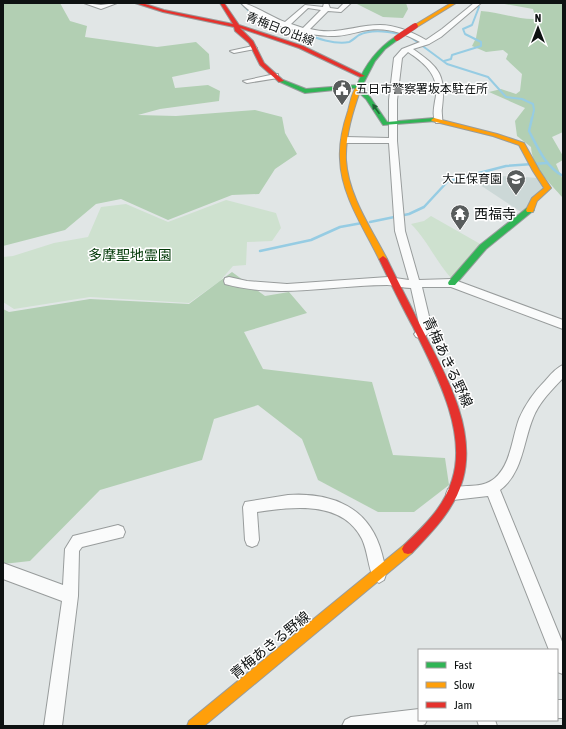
<svg xmlns="http://www.w3.org/2000/svg" width="566" height="729" font-family="'Asap Condensed','Noto Sans JP',sans-serif">
  <style>
    .built { fill: #ccd8d7 }
    .green { fill: #cee1cf }
    .forest { fill: #b2cfb3 }
    .lines { fill: none; stroke-linecap: round; stroke-linejoin: round }
    .stream-far1 { stroke: #96cce3; stroke-width: 2 }
    .stream { stroke: #96cce3; stroke-width: 2.5 }
    .street-casing { stroke: #989c9c; stroke-width: 2 }
    .fast-casing { stroke: #989c9c; stroke-width: 2 }
    .slow-casing { stroke: #989c9c; stroke-width: 2 }
    .jam-casing { stroke: #989c9c; stroke-width: 2 }
    .street { fill: #fafbfb; fill-rule: evenodd }
    .fast { fill: #30b455; fill-rule: evenodd }
    .slow { fill: #ff9f0a; fill-rule: evenodd }
    .jam { fill: #e5322d; fill-rule: evenodd }
    .jam-bridge-casing { stroke: #989c9c; stroke-width: 6; stroke-linecap: butt }
    .jam-bridge { stroke: #e5322d; stroke-width: 5.5 }
    .oneway { fill: #1f6334 }
    .labels { text-anchor: middle; dominant-baseline: central; stroke-width: 3; stroke-linejoin: round; paint-order: stroke }
    .far-street-label { font-size: 12px; fill: #0e1212; stroke: #fff }
    .far-poi-label { font-size: 12px; fill: #0e1212; stroke: #fff; text-anchor: start }
    .poi-label { font-size: 14px; fill: #0e1212; stroke: #fff; text-anchor: start }
    .park-label { font-size: 14px; fill: #013806; stroke: #fff }
    .street-label { font-size: 14px; fill: #0e1212; stroke: #fff }
  </style>
  <rect width="100%" height="100%" fill="#e1e6e6"/>
  <polygon class="built" points="513,176 537,178 545,187 524,214 474,181 486,177"/>
  <g class="green">
    <polygon points="226,200 276,213 281,228 272,241 247,242 246,265 233,266 220,281 189,303 90,297 14,309 3,302 3,257 13,256 54,243 88,237 101,207 126,204 168,222"/>
    <path d="M 431,216 L 482,245 L 451,278 C 435,260 428,241 411,224 L 424,221 Z"/>
  </g>
  <g class="forest">
    <polygon points="3,3 60,3 70,21 87,26 85,37 157,47 196,42 209,54 210,69 172,77 175,88 208,85 220,91 219,101 160,109 138,115 176,116 255,110 282,117 285,133 297,154 275,169 259,194 232,195 168,220 121,199 96,204 65,230 3,246"/>
    <polygon points="355,3 406,3 408,9 403,18 383,17"/>
    <path d="M 499,3 L 563,3 L 563,132 L 552,137 L 563,156 L 563,160 L 556,164 L 563,180 L 563,198 C 550,183 532,167 531,147 L 517,136 L 515,121 L 525,108 L 489,92 L 501,89 L 516,94 L 520,91 L 522,74 L 506,59 L 508,54 L 503,50 L 486,52 L 472,46 L 476,38 L 481,11 C 500,12 518,20 536,19 L 533,9 Z"/>
    <polygon points="232,272 265,296 289,292 307,313 244,332 263,369 372,382 393,455 445,458 449,485 414,512 378,512 318,480 302,439 258,405 214,419 202,460 100,490 30,561 3,564 3,309 9,312 90,299 189,304"/>
  </g>
  <g class="lines">
    <g class="stream-far1">
      <polyline points="241,3 256,18 278,25"/>
      <path d="M 291,29 C 306,34 333,46 349,42 C 352,41 356,37 359,35 C 371,29 386,31 399,34"/>
      <polyline points="409,36 447,64 488,77 506,97 522,99 533,104 534,110 532,119"/>
      <polyline points="444,61 451,59 452,55 481,46 481,42 465,34 463,29 472,25 479,7 470,3"/>
    </g>
    <g class="stream">
      <path d="M 532,118 L 529,131 C 538,148 545,166 563,176"/>
      <polyline points="370,222 409,214 424,207 448,181 506,166 547,163"/>
      <polyline points="260,251 311,240 340,227 362,223"/>
    </g>
    <defs>
      <g id="street">
        <polygon points="84,3 101,5 117,3 101,9"/>
        <path d="M 241,3 C 251,3 273,18 285,22 L 305,5 L 323,7 L 324,3 L 328,3 L 330,8 L 338,9 L 344,3 L 351,3 L 341,12 L 328,11 L 310,29 C 337,36 354,25 380,25 C 396,25 412,32 426,40 L 442,29 L 474,3 L 481,3 L 441,37 L 429,44 L 413,49 C 440,68 446,75 442,108 C 441,113 443,118 442,123 L 436,123 C 432,116 434,108 435,101 C 441,77 426,64 408,52 L 402,58 L 397,100 L 397,141 L 405,231 L 419,280 L 452,279 L 563,320 L 563,329 L 451,287 L 422,287 L 432,329 C 428,335 423,339 416,337 L 414,334 L 420,328 L 411,288 C 402,288 395,285 387,285 C 332,285 279,299 225,284 L 224,281 L 225,278 L 229,277 L 247,281 L 287,284 L 388,277 L 409,280 L 395,231 L 389,143 L 345,143 L 341,140 L 345,137 L 389,138 L 389,100 L 394,58 L 402,49 L 420,42 C 401,32 384,26 362,31 C 353,33 344,36 335,36 C 308,37 259,23 241,3 ZM 308,8 L 321,10 L 303,28 L 291,24 Z"/>
        <polygon points="253,46 257,48 255,49 234,53 230,51"/>
        <polygon points="275,74 278,74 278,78 247,83 243,81"/>
        <path d="M 563,365 L 563,378 C 552,390 539,402 533,418 C 523,442 523,473 500,490 L 563,644 L 563,674 L 557,672 L 557,650 L 549,650 L 488,496 L 453,500 L 448,499 L 446,494 L 448,489 C 464,483 481,490 495,478 C 511,464 512,438 519,419 C 525,405 534,392 545,381 C 550,375 556,368 563,365 Z"/>
        <path d="M 288,495 C 332,492 370,507 382,554 C 384,563 388,572 384,580 L 379,583 L 374,580 C 368,567 368,552 362,539 C 342,500 293,507 257,512 L 259,540 L 257,545 L 252,547 L 247,545 L 245,540 L 243,507 L 245,502 Z"/>
        <polygon points="118,525 123,527 125,532 123,537 82,547 79,551 78,596 62,726 44,726 62,601 3,579 3,563 63,585 65,549 73,536"/>
        <rect x="557" y="700" width="6" height="18"/>
        <polygon points="419,709 419,720 427,720 425,724 421,726 342,726 345,720 351,717"/>
        <polygon points="477,720 495,720 497,726 479,726"/>
      </g>
      <g id="fast">
        <path d="M 395,37 L 400,38 L 385,49 L 375,61 L 361,88 L 370,97 L 387,122 L 434,118 L 437,120 L 436,121 L 383,125 L 366,99 L 354,88 L 305,93 L 278,81 L 283,80 L 306,89 L 357,85 C 365,65 377,49 395,37 Z"/>
        <polygon points="527,208 533,208 534,210 486,249 455,285 449,285 448,283 449,281 480,245"/>
      </g>
      <g id="slow">
        <polygon points="451,3 456,3 417,27 413,26"/>
        <path d="M 358,86 L 361,88 C 353,111 345,136 346,160 C 348,195 371,228 387,259 L 383,262 L 379,259 C 364,228 341,195 340,159 C 339,143 343,126 348,111 C 350,104 352,89 358,86 Z"/>
        <polygon points="434,118 497,134 524,143 539,170 551,188 537,201 533,212 527,212 526,210 532,198 544,188 533,171 519,145 493,136 432,121 431,120"/>
        <polygon points="408,544 412,545 414,549 412,553 204,726 187,726 189,721 404,545"/>
      </g>
      <g id="jam">
        <polygon points="135,3 142,3 164,10 233,24 220,3 224,3 239,25 303,46 365,76 360,77 299,48 240,28 253,41 264,63 284,81 279,82 260,65 249,43 235,31 234,27 163,12"/>
        <path d="M 383,256 L 387,259 C 398,282 410,304 421,327 C 444,372 477,427 463,479 C 455,509 433,531 412,553 L 408,554 L 404,553 L 402,549 L 404,545 C 424,526 444,507 452,480 C 468,431 434,370 413,327 C 401,305 390,282 379,259 Z"/>
      </g>
    </defs>
    <use href="#street" class="street-casing"/>
    <use href="#fast" class="fast-casing"/>
    <use href="#slow" class="slow-casing"/>
    <use href="#jam" class="jam-casing"/>
    <use href="#street" class="street"/>
    <use href="#fast" class="fast"/>
    <use href="#slow" class="slow"/>
    <use href="#jam" class="jam"/>
    <defs>
      <polyline id="jam-bridge" points="397,38 415,26"/>
    </defs>
    <use href="#jam-bridge" class="jam-bridge-casing"/>
    <use href="#jam-bridge" class="jam-bridge"/>
  </g>
  <defs><path id="oneway-solid" d="M-6-.8H1V-3.2L6.5 0L1 3.2V.8H-6Z"/></defs>
  <use class="oneway" href="#oneway-solid" transform="translate(376 109) rotate(-125)"/>
  <defs>
    <symbol id="civic-pin" viewBox="-11 -11 22 30"><path d="M0 17L-7.5 6A9.5 9.5 0 1 1 7.5 6Z" fill="#585c5c" stroke="#fff"/><path d="M-.6-6.5H3V-4.5H.6V-3L4-1V1h2V6H-6V1h2V-1L-.6-3ZM-1.2 2.5V6h2.4V2.5Z" fill="#fff"/></symbol>
    <symbol id="school-pin" viewBox="-11 -11 22 30"><path d="M0 17L-7.5 6A9.5 9.5 0 1 1 7.5 6Z" fill="#585c5c" stroke="#fff"/><path d="M0-5L7-2L0 1L-7-2ZM-4 1L0 2.5L4 1V4Q0 6-4 4Z" fill="#fff"/></symbol>
    <symbol id="temple-pin" viewBox="-11 -11 22 30"><path d="M0 17L-7.5 6A9.5 9.5 0 1 1 7.5 6Z" fill="#585c5c" stroke="#fff"/><path d="M0-6L5-2H3V0L6.5 2.5H4V6H1.5V3h-3V6H-4V2.5H-6.5L-3 0V-2H-5Z" fill="#fff"/></symbol>
  </defs>
  <g fill-rule="evenodd">
    <use href="#civic-pin" x="331" y="78" width="22" height="30"/>
    <use href="#school-pin" x="505" y="168" width="22" height="30"/>
    <use href="#temple-pin" x="449" y="203" width="22" height="30"/>
  </g>
  <g class="labels">
    <g class="far-street-label">
      <text transform="translate(280 29) rotate(21)">青梅日の出線</text>
    </g>
    <g class="far-poi-label">
      <text x="356" y="89">五日市警察署坂本駐在所</text>
      <text x="502" y="179" text-anchor="end">大正保育園</text>
    </g>
    <g class="poi-label">
      <text x="474" y="214">西福寺</text>
    </g>
    <g class="park-label">
      <text x="130" y="255">多摩聖地霊園</text>
    </g>
    <g class="street-label">
      <text transform="translate(448 362) rotate(65)">青梅あきる野線</text>
      <text transform="translate(270 645) rotate(-39)">青梅あきる野線</text>
    </g>
  </g>
  <rect width="566" height="729" fill="none" stroke="#0e1212" stroke-width="8"/>
  <rect x="418" y="649" width="140" height="72" fill="#ffffff" stroke="#9fa0a0"/>
  <rect x="426" y="662" width="20" height="6" fill="#30b455" stroke="#9fa0a0"/>
  <text x="454" y="669" font-size="12" fill="#0e1212">Fast</text>
  <rect x="426" y="682" width="20" height="6" fill="#ff9f0a" stroke="#9fa0a0"/>
  <text x="454" y="689" font-size="12" fill="#0e1212">Slow</text>
  <rect x="426" y="702" width="20" height="6" fill="#e5322d" stroke="#9fa0a0"/>
  <text x="454" y="709" font-size="12" fill="#0e1212">Jam</text>
  <g transform="translate(538 28)" stroke="#ffffff" stroke-width="3" paint-order="stroke">
  <path d="M0-3L7 15L0 10L-7 15Z" fill="#0e1212"/>
  <text y="-6" font-size="11" font-weight="bold" text-anchor="middle" fill="#0e1212">N</text>
  </g>
</svg>
